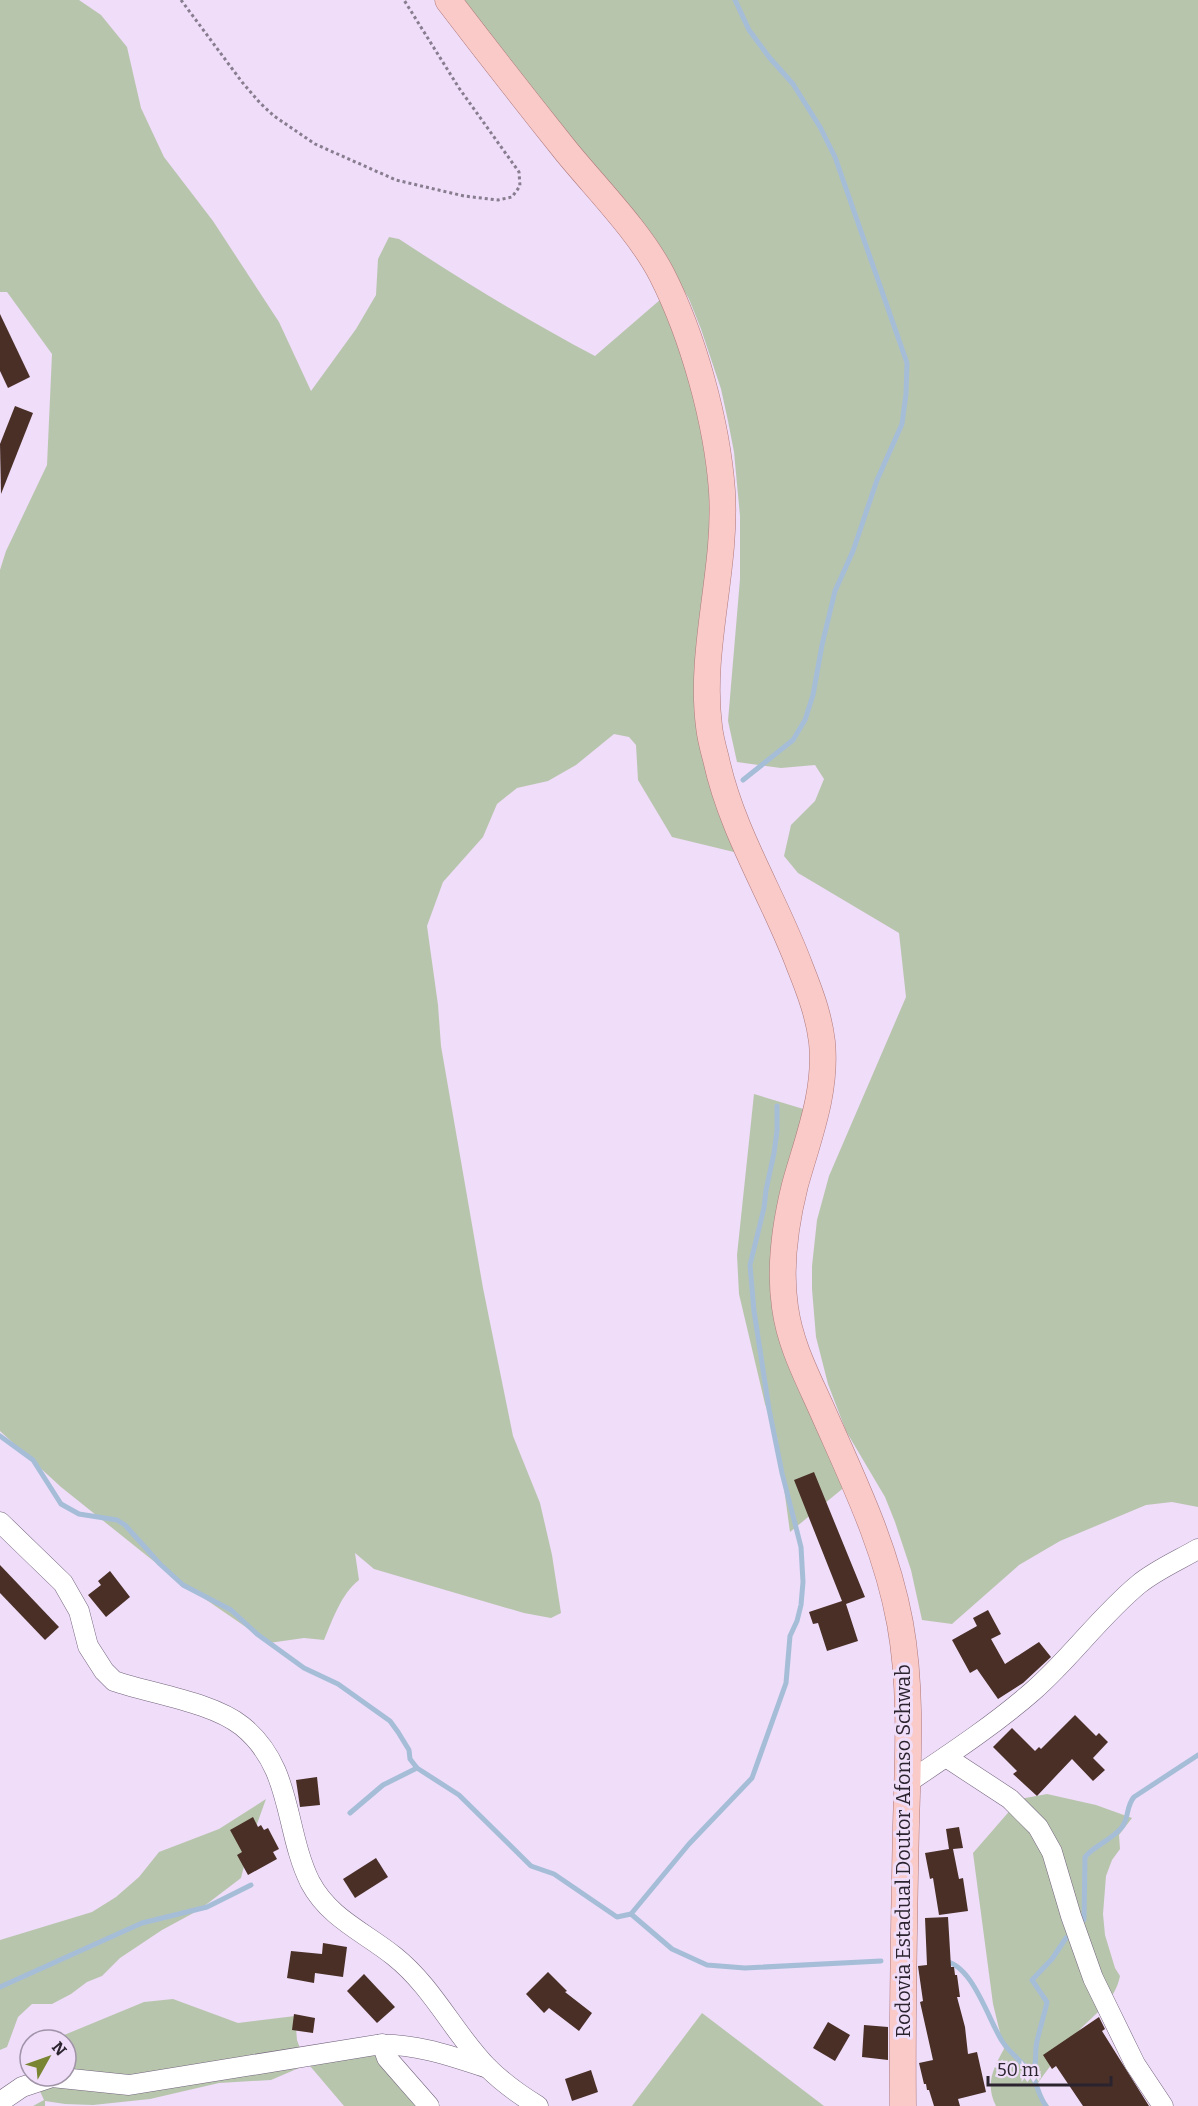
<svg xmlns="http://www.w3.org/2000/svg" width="1198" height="2106" font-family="Bitter,serif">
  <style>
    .green { fill: #b8c5ad }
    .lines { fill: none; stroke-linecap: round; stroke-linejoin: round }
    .stream { stroke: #a6bdd8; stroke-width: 5 }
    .building { fill: #4a2f27 }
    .minor-casing { stroke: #73647c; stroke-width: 21 }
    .major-casing { stroke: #ae797b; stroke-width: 27 }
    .path { stroke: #887c8f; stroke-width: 3; stroke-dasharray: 3 3; stroke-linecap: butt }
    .minor { stroke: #fff; stroke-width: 20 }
    .major { stroke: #f9cac8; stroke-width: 26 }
    .labels { text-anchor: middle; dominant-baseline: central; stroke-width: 6; stroke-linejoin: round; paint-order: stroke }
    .street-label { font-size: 20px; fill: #2b242f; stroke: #efddf9 }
  </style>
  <rect width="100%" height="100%" fill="#efddf9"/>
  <g class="green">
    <path d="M 0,0 L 79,0 L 101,15 L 127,47 L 141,108 L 164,157 L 213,221 L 279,322 L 311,391 L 356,329 L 376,295 L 378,259 L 389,237 L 399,239 C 463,281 527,320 595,356 L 661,299 L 688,366 L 713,486 L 709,638 L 738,853 L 672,837 L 638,780 L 636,745 L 629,737 L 614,734 L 576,765 L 548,781 L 517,788 L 497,804 L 483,837 L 443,882 L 427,926 L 438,1005 L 441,1046 L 483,1288 L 513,1436 L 540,1503 L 552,1555 L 561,1613 L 551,1618 L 524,1613 L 374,1569 L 355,1553 L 359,1580 C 341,1594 333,1619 324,1640 L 304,1638 L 269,1643 L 176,1579 L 61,1487 L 0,1431 L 0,570 L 6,551 L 47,465 L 52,354 L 7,292 L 0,292 Z"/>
    <polygon points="451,0 1198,0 1198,1507 1172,1502 1146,1505 1060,1541 1019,1565 952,1624 922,1620 911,1570 895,1522 885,1497 846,1431 828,1384 816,1337 812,1289 812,1266 817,1220 829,1176 906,997 899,933 798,873 784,856 791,825 815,801 824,779 815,765 781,768 737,762 728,721 740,579 740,516 734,452 728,421 721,389 701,329 689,299 658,245"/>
    <polygon points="754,1094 820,1114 788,1289 847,1485 790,1532 777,1437 765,1404 739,1294 737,1255"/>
    <path d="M 1047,1794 L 1096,1805 L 1132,1818 L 1119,1835 L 1120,1849 L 1112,1860 L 1106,1876 L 1103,1914 L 1105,1935 L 1115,1968 L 1120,1976 C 1115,2003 1089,2018 1072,2038 C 1059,2054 1047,2070 1035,2087 L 1049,2106 L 996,2106 C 985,2084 993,2069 1004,2049 L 993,2004 L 973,1853 L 1020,1799 Z"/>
    <polygon points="266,1799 249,1846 241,1878 199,1910 162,1930 120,1958 102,1976 87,1982 71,1994 52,2004 32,2004 18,2017 7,2047 0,2050 0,1940 92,1912 116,1897 139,1877 159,1852 219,1829"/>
    <polygon points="173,1999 238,2023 295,2016 297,2040 306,2065 271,2080 219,2083 150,2099 93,2105 65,2104 45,2101 45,2106 33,2106 44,2100 33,2076 66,2076 66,2040 52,2040 144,2002"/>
    <polygon points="702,2013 824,2106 632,2106"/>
    <polygon points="375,2054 421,2106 344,2106 310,2066"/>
  </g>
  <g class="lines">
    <g class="stream">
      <polyline points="735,0 749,30 769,57 793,84 820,127 835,157 907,363 906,394 902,424 877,480 853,551 835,591 822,645 813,695 805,720 793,740 743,780"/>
      <polyline points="0,1436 33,1460 61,1504 79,1514 117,1520 125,1525 160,1564 183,1585 231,1610 257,1634 304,1668 338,1684 390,1721 398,1732 409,1750 410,1759 417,1768 459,1795 531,1866 554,1874 617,1917 631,1914 689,1844 752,1778 786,1683 790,1636 797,1621 801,1605 803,1582 801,1547 782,1473 769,1409 754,1311 750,1265 764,1208 766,1190 774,1153 777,1131 777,1106"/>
      <polyline points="350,1813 383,1785 417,1768"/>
      <polyline points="631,1914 672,1949 707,1965 745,1968 881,1961"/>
      <path d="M 1084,1920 L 1085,1857 C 1095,1845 1112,1840 1122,1827 C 1129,1818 1126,1806 1134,1797 L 1198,1755"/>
      <path d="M 943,1961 C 972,1963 988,2019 1002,2041 C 1010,2054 1025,2063 1032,2076 C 1038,2086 1039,2097 1046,2106"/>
      <polyline points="0,1987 142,1923 207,1907 251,1885"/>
      <path d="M 1032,2075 C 1038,2062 1034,2054 1037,2041 C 1040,2028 1044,2016 1047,2002 L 1032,1980 L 1052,1959 L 1066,1938"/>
    </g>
  </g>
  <g class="building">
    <polygon points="0,314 30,377 8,388 0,371"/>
    <polygon points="15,406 33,413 1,494 0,444"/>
    <polygon points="814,1472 865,1597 846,1604 858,1641 827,1651 818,1623 813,1624 809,1612 842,1601 794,1480"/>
    <polygon points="0,1565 59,1627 45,1640 0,1593"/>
    <polygon points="110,1571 130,1597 106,1617 88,1595 101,1585 98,1581"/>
    <polygon points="988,1610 1001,1634 991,1639 1005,1664 1039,1642 1051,1657 1023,1683 998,1699 977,1669 970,1673 952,1640 977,1626 973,1618"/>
    <polygon points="1075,1715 1096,1736 1099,1733 1108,1742 1093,1758 1105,1770 1093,1781 1072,1759 1037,1796 1013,1774 1017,1771 993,1747 1012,1728 1035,1751 1039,1747 1041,1749"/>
    <polygon points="317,1777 320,1805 300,1807 296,1780"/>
    <polygon points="253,1817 258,1827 261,1825 264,1830 268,1828 279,1849 273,1852 277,1859 248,1875 237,1855 242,1852 230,1830"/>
    <polygon points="959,1827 963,1848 953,1849 959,1879 963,1878 968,1911 939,1915 933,1878 930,1879 925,1853 949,1849 946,1829"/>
    <polygon points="376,1858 388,1877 355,1898 343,1879"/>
    <polygon points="948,1917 951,1967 954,1967 955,1975 957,1975 960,1997 957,1997 965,2027 968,2054 977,2052 986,2092 958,2099 960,2106 934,2106 929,2090 927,2090 926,2084 924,2084 919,2063 933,2060 920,2002 923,2001 918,1966 927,1965 925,1918"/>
    <polygon points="323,1943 347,1947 343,1977 315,1973 314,1983 287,1978 291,1951 322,1954"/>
    <polygon points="548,1972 567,1991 565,1992 592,2013 579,2031 549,2008 544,2013 526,1994"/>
    <polygon points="364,1974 395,2007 377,2023 347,1991"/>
    <polygon points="294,2014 315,2018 313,2033 292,2030"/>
    <polygon points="1099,2017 1105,2029 1102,2031 1149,2106 1083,2106 1056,2066 1052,2069 1043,2055"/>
    <polygon points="828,2022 850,2035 835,2061 813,2048"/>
    <polygon points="864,2025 888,2027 888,2060 862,2057"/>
    <polygon points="591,2070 598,2092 572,2101 565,2079"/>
  </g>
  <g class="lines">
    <defs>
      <g id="minor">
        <path d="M 0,1522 L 63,1583 L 79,1611 L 88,1646 L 104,1671 L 114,1681 C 152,1694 212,1702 242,1726 C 293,1767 284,1829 310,1882 C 329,1918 364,1932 394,1956 C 433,1987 453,2032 487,2067 C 502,2082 520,2095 538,2106"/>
        <polyline points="946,1757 1010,1799 1038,1827 1052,1852 1071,1916 1093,1978 1135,2064 1163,2106"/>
        <path d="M 907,1783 C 950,1754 994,1725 1033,1691 C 1071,1658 1100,1616 1139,1584 C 1156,1570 1179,1560 1198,1549"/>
        <polyline points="382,2044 387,2058 429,2106"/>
        <path d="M 0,2102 L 22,2087 L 52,2077 L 129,2085 L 376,2045 C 415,2043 451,2056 488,2068"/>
      </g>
      <path id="major" d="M 448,0 C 487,51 526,101 566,151 C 597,189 640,232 662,275 C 693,336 717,422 722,491 C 727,569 699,649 709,726 C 710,737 713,748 716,759 C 732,833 774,897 800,967 C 810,992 819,1016 822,1042 C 827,1092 808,1138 795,1185 C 785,1225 779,1266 785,1307 C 790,1345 808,1378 823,1412 C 854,1482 886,1547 900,1623 C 912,1689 908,1758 906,1825 C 904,1919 902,2012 903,2106"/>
    </defs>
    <use href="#minor" class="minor-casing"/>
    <use href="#major" class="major-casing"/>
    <polyline class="path" points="181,0 242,82 260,103 274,116 315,144 396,180 464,196 498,200 512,197 520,186 519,172 459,88 404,0"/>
    <use href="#minor" class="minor"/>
    <use href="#major" class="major"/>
  </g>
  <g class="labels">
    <g class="street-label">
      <text transform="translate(903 1851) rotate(-90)">Rodovia Estadual Doutor Afonso Schwab</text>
    </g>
  </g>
  <g transform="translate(48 2058) rotate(50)"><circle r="28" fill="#efddf9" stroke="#a193a8" stroke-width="1.5"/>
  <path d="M0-4.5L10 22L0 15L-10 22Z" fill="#798532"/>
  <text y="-9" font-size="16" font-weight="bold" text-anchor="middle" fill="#2b242f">N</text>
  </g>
  <path d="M988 2076v9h123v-9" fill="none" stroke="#2b242f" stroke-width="3"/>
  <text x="997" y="2076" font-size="18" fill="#2b242f" stroke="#efddf9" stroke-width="4.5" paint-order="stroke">50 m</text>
</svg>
